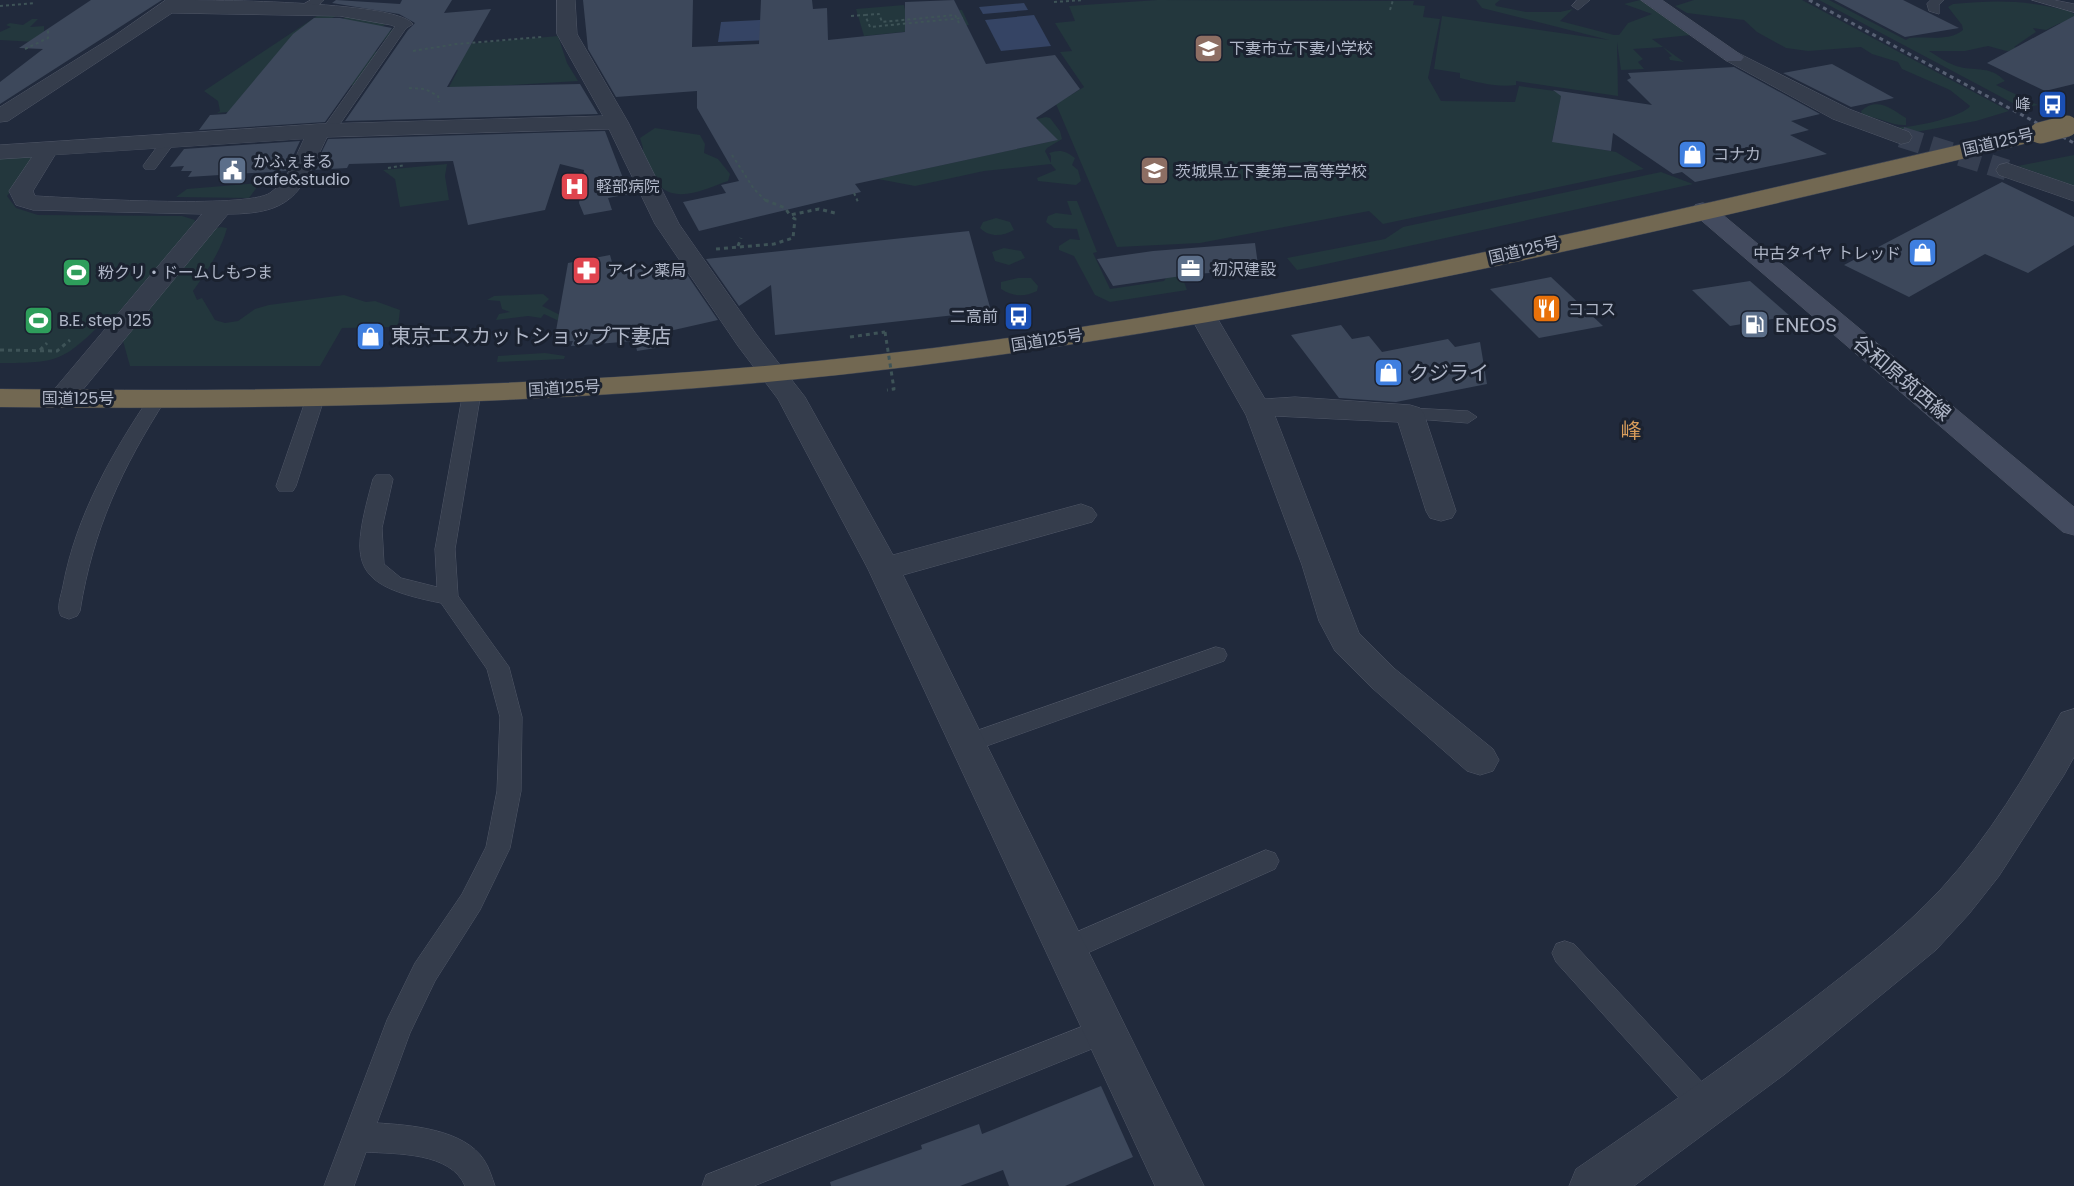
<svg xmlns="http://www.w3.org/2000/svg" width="2074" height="1186" font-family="Poppins,'Noto Sans JP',sans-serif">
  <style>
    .green { fill: #23373d }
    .water { fill: #354464 }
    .building { fill: #3d485b }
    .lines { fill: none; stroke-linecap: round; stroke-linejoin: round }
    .street-tunnel { stroke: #363f51; stroke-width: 21; stroke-dasharray: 21 10; stroke-linecap: butt }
    .lane-casing { stroke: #505767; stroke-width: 1 }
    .street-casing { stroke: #505767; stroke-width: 1 }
    .secondary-casing { stroke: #505767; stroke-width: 1 }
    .highway-casing { stroke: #3d4454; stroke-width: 1 }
    .path-far1 { stroke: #3e5357; stroke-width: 2; stroke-dasharray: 3 3; stroke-linecap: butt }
    .path { stroke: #3e5357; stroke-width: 3; stroke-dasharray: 4 4; stroke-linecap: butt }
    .lane { fill: #353d4c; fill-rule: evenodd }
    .street { fill: #353d4c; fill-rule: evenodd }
    .secondary { fill: #434b5f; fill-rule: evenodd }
    .highway { fill: #726852; fill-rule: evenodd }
    .rail { stroke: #576073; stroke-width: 3; stroke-dasharray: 4 4; stroke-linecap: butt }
    .highway-bridge-casing { stroke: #3d4454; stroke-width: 22; stroke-linecap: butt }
    .path-bridge { stroke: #3e5357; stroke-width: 3; stroke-dasharray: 4 4; stroke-linecap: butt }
    .highway-bridge { stroke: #726852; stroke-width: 21 }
    .labels { text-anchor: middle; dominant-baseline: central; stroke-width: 6; stroke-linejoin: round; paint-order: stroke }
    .far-poi-label { font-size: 16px; fill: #b0b7c8; stroke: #1b2230; text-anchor: start }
    .far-street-label { font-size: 16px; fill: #b0b7c8; stroke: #1b2230 }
    .poi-label { font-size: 20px; fill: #b0b7c8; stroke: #1b2230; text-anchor: start }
    .street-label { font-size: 20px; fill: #b0b7c8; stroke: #1b2230 }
    .neighbourhood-label { font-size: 21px; fill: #d89c5b; stroke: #1b2230 }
  </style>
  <rect width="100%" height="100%" fill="#212a3c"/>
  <g class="green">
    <polygon points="1158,0 1414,1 1413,5 1425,6 1423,17 1440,19 1428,78 1441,101 1515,102 1519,86 1562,92 1552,141 1616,152 1644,169 1383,224 1369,211 1200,243 1117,247 1056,104 1084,87 1060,52 1072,51 1055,23 1075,21 1069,6"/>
    <path d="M 1476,0 L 1500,0 L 1495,4 L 1496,6 L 1526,12 L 1560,12 L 1573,9 L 1560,21 L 1614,35 L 1619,35 L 1628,23 L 1652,14 L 1624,4 L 1640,0 L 1691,35 L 1652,39 L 1684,62 L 1670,60 L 1669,57 L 1672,56 L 1663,47 L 1633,49 L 1643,59 L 1638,62 L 1644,69 L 1621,70 L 1617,42 L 1618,96 L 1516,81 L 1516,85 C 1499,88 1476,82 1460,78 L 1460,73 L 1434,69 L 1442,16 L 1609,40 L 1482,8 Z"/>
    <path d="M 1694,0 L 1802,0 L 2009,111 L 1976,121 L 1905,134 L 1862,114 L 1861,111 C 1877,96 1892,109 1906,118 L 1906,125 C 1892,126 1882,118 1869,117 C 1877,120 1886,126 1895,127 C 1909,129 1963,117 1970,106 L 1950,90 L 1902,69 L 1898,62 L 1872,54 L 1861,47 L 1808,51 L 1786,48 L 1757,32 L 1744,20 L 1687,13 L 1675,6 Z"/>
    <path d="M 1819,0 L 1829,0 L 1906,40 L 1909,38 C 1926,36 1949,42 1963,30 L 1962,25 L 1948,7 L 1953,4 C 1997,0 2026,0 2069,11 L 2074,14 L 2074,27 L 2060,23 L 2046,30 L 2033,28 L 2036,32 L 2014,47 L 2044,58 L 2040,60 L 1988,46 L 1965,51 L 1929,51 C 1937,56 1950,65 1960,67 C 1977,71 1991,66 2005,81 L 1996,85 L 2038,105 L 2022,108 Z"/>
    <polygon points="904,5 906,14 962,10 969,25 864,36 856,9"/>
    <path d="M 323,12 L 345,12 L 332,18 L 341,21 L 346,16 L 388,22 L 381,28 L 384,32 L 389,32 L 396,26 C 389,37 381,42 373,52 L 378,51 L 357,85 L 340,86 L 302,103 L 340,102 L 217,113 L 220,111 L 218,101 L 204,91 Z"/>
    <polygon points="32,19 38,19 30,27 44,26 44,34 35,42 0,40 0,32 11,27 6,25 10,23 23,25"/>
    <polygon points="558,36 567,63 578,81 448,89 458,70 444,71 458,45"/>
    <path d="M 1046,117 L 1050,118 L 1060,131 L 1062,139 L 1047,148 L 1045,151 L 1051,163 L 1051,156 L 1049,153 C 1060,149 1066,151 1075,158 L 1072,165 L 1078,170 L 1081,181 L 1076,185 L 1038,181 L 1037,178 L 1056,170 L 1051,164 L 984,171 L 915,186 L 878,179 L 1057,140 L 1037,119 Z"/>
    <path d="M 655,128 L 700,135 L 705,144 L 704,153 L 718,159 L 730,174 L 728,181 C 707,188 676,205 658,184 C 652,177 649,165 642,156 L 643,148 L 640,138 Z"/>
    <path d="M 29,155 L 35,159 L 7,196 L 16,208 L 38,215 L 182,216 L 195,220 L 194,225 L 113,319 L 106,319 C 63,361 60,363 0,363 L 0,157 Z"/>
    <polygon points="2074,155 2074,186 2018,166"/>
    <polygon points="447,164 445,176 449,200 400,207 395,179 383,170"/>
    <polygon points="1661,172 1693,184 1317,266 1297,270 1287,258 1385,239 1403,227"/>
    <polygon points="260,183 249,198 176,197 187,189"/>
    <polygon points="1067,201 1077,201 1097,252 1093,253 1110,289 1164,281 1177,263 1187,290 1110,302 1095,295 1074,256 1059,250 1059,246 1070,239 1080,240 1077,229 1054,228 1046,222 1048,216 1056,213 1072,215"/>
    <path d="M 996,218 L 1010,222 L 1014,230 C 1003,236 990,238 980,228 L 983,222 Z"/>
    <path d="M 221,227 L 227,228 C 221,251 207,271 193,291 L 197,300 L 202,298 L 215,320 L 225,323 L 238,321 L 255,309 L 269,305 L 344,295 L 366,302 L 375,301 L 400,310 L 398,327 L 342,328 L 320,366 L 130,366 L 123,341 L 214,229 Z"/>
    <polygon points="1004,248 1021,251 1025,258 1009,265 995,261 992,252"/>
    <path d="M 1018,278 L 1031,278 L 1038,286 L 1037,291 C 1025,297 1013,297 1001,289 L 1001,282 Z"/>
    <polygon points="543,294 549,299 542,306 562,316 561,322 544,314 541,318 528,316 496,320 499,314 510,312 502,309 500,301 487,300 494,296"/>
    <polygon points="545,353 565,356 564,359 497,362 498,356"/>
  </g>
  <g class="water">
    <polygon points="1024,3 1028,10 983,14 979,7"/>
    <polygon points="1034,15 1051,46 1001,51 985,20"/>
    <polygon points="796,18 795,39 718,42 721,22"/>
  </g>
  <g class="building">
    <polygon points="91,0 162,0 0,104 0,82 43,49 19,48"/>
    <polygon points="336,0 400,4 402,0 452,0 444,13 491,9 447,87 580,84 598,114 345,121 408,30 415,23 399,14 332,3"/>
    <polygon points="583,0 693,0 692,47 759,44 761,0 812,0 813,9 827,8 828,40 905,32 905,2 954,0 986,64 1055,55 1080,89 1036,118 1058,140 855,184 861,192 699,231 683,202 726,193 721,185 739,181 697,108 697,91 616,97 588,49"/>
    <polygon points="1834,0 1903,0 1959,28 1905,37"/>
    <polygon points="2074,16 2074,84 2045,91 1987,63"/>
    <polygon points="314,18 340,18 392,28 325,122 199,130 210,115 226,114 293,34"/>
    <polygon points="1832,64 1894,98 1851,107 1783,73"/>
    <polygon points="1734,67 1820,114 1791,121 1809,130 1790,135 1827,154 1695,182 1682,172 1673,174 1613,133 1611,151 1552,142 1561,96 1553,90 1652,105 1627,80 1631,78 1628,73"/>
    <polygon points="605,131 629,194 608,198 612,210 584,215 579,203 584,170 560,164 545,210 468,225 453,161 349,164 347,168 313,170 328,139"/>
    <polygon points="300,141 286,171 188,177 192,171 181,171 184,166 170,167 184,149"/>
    <polygon points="2002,182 2074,217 2074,245 2028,273 1985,254 1909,297 1844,265"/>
    <polygon points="969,231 991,311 775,335 771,285 739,306 706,259"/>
    <polygon points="1255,243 1258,265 1239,268 1240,271 1195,274 1113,286 1097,259 1153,251"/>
    <polygon points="610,255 615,273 679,263 718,320 665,332 668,346 637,351 635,341 571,346 573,341 554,342 568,263"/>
    <polygon points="1551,277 1603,326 1539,338 1490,289"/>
    <polygon points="1750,281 1790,316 1730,326 1692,290"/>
    <polygon points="1341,325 1352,339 1369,336 1382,352 1448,339 1455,347 1480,342 1487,384 1396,402 1339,398 1291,335"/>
    <polygon points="1101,1086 1133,1157 1065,1186 1009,1186 1003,1170 960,1186 831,1186 830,1182 922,1149 921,1145 979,1124 982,1134"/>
  </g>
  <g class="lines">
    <polyline class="street-tunnel" points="1901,137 2007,170"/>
    <defs>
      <g id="lane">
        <path d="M 311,0 L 324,0 C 317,8 304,16 295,9 Z"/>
        <polygon points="1577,0 1590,0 1578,10 1572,6"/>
        <polygon points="1931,0 1944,0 1939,5 1939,14 1929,11 1927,4"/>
        <polygon points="2032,0 2054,0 2074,4 2074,12"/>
        <polygon points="403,20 409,24 333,134 323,134 323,128 399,21"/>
        <polygon points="170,135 177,139 175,142 155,169 145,169 143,166 145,163 165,136"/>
        <path d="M 472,387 L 481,392 L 455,549 L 458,596 L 509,667 L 522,717 L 521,791 L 510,848 L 480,910 L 435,981 L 410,1033 L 377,1123 C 410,1125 464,1129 484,1160 C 489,1167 492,1178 495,1186 L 465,1186 C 451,1152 396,1154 366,1152 L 354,1186 L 324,1186 L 387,1020 L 415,963 L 462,894 L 486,847 L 497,791 L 500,717 L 487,669 L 441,603 C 349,585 350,563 373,479 L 376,475 L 390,475 L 393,479 L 382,528 L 384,564 L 401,578 L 437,587 L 435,549 L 463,392 Z"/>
        <path d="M 157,393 L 166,399 C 122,468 93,529 80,611 L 77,616 L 69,619 L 61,616 C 56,608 61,596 63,586 C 76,516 112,453 151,395 Z"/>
        <polygon points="315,393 324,399 296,486 293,491 279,491 276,486 306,399"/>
        <polygon points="1410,408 1468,411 1477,417 1468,423 1404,418 1401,414 1404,410"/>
        <polygon points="1216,647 1224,649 1227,655 1224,661 967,753 959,751 955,744 959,737"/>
        <polygon points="1266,850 1275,853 1279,861 1275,869 1074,959 1065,962 1056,959 1052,950 1056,941"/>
        <polygon points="1565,941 1574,944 1716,1097 1720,1107 1716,1117 1706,1121 1696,1117 1556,962 1552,953 1556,944"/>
        <polygon points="1104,1018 1114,1022 1118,1031 1114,1040 754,1186 702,1186 706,1175"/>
      </g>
      <g id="street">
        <path d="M 166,0 C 198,0 395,0 413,24 L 403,30 L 391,25 L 340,16 L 172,13 L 8,121 L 0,122 L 0,107 L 114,36 Z"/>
        <path d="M 557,0 L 575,0 L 577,34 L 628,122 L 679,224 L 756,334 L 805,397 L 893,555 L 1081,504 L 1092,508 L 1097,515 L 1092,522 L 903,575 L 1204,1186 L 1155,1186 L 868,569 L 778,399 L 738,346 L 655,224 L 609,129 L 327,137 C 301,192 294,214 228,214 L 71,404 L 61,407 L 51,404 L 47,398 L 202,214 L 33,210 L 16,205 L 9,191 L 32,157 L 0,159 L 0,145 L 319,124 L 603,116 L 557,34 ZM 304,139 C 295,157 288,181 270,193 C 246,209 74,198 35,196 L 33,191 L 55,155 Z"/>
        <polygon points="1734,51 1849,109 1909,132 1912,137 1909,142 1901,144 1833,119 1727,61 1724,57 1727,53"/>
        <polygon points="2007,163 2074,186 2074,201 1999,175 1996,170 1999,165"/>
        <polygon points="1203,308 1212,310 1216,316 1265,399 1295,397 1410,405 1420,408 1424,414 1456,511 1452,518 1441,521 1430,518 1426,511 1398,422 1275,416 1359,633 1395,669 1493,749 1499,760 1493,771 1480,775 1467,771 1371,687 1335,651 1319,621 1302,565 1246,415 1190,316 1194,310"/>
        <path d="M 2074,709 L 2074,757 L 2064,775 L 1999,876 L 1969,914 L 1936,950 L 1785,1074 L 1634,1186 L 1569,1186 L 1576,1169 C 1655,1115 1733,1060 1809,1002 C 1855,966 1901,932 1941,889 C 1989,837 2026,775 2061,713 Z"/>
      </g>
      <g id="secondary">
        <polygon points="1641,0 1662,0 1744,57 1741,61 1727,61"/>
        <polygon points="1703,203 1711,205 2074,507 2074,535 2063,532 1695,215 1691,210 1695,205"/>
      </g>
      <path id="highway" d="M 2040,126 L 2048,128 L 2051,133 L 2048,138 C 1675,229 1296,319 915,366 C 611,404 306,410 0,407 L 0,389 C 332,393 664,386 994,340 C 1347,291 1693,206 2040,126 Z"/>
    </defs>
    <use href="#lane" class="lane-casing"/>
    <use href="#street" class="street-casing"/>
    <use href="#secondary" class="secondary-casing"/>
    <use href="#highway" class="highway-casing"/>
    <g class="path-far1">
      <polyline points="1054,2 1084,0"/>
      <polyline points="0,6 35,3"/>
      <polyline points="1390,10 1393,0"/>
      <polyline points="865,15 879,14 882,22 955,15 960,25"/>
      <polyline points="851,16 865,15 870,27 963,18"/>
      <polyline points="25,49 48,38 48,28"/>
      <polyline points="413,51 456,44 542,37"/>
      <polyline points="409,88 425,89 438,96 439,102"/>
      <polyline points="732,155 754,189 767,202"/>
      <polyline points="388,168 405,165"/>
      <polyline points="854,193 858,202"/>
    </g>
    <g class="path">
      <polyline points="765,200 785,208 790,215 819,209 835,213"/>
      <polyline points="738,246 741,238"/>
      <polyline points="716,249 774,244 793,238 795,219 790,216"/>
      <polyline points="850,337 885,332"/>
      <polyline points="0,350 57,351 70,340"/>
      <polyline points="40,350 47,343"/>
    </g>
    <use href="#lane" class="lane"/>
    <use href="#street" class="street"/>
    <use href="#secondary" class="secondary"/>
    <use href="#highway" class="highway"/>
    <polyline class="rail" points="1809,0 2074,143"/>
    <defs>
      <polyline id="highway-bridge" points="2040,133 2067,126"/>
    </defs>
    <use href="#highway-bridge" class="highway-bridge-casing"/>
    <polyline class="path-bridge" points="885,332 894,389 887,390"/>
    <use href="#highway-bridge" class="highway-bridge"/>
  </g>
  <defs>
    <symbol id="school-square" viewBox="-11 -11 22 22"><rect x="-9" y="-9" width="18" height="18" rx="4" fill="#8d6e63" stroke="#1b2230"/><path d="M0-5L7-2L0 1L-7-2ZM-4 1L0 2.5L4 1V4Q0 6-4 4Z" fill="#fff"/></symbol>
    <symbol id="bus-square" viewBox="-11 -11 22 22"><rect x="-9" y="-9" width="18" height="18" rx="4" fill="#1a4fb4" stroke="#1b2230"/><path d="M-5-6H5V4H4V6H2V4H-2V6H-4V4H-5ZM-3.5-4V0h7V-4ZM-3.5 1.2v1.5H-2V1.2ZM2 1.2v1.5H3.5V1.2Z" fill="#fff"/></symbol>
    <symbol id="shop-square" viewBox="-11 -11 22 22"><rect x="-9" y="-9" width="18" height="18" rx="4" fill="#3f7fe0" stroke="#1b2230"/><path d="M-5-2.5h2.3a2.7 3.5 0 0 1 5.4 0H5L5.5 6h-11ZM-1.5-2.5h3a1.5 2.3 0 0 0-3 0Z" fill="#fff"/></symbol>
    <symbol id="civic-square" viewBox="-11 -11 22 22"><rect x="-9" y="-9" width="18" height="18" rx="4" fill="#5c6f8a" stroke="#1b2230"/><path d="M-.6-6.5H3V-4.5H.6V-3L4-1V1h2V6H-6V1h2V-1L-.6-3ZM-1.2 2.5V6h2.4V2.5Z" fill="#fff"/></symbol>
    <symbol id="hospital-square" viewBox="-11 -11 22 22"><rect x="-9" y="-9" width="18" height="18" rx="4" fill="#e0444e" stroke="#1b2230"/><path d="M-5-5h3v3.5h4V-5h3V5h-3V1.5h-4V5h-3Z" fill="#fff"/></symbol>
    <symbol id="office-square" viewBox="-11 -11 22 22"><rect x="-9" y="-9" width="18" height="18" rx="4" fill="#5c6f8a" stroke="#1b2230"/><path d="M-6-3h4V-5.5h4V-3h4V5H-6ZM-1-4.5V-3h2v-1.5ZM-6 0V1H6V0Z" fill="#fff"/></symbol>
    <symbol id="pharmacy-square" viewBox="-11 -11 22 22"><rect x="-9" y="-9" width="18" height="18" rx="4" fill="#e0444e" stroke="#1b2230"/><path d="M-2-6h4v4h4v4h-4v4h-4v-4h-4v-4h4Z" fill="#fff"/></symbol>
    <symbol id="stadium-square" viewBox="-11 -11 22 22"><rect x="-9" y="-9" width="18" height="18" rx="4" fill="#2e9e5b" stroke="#1b2230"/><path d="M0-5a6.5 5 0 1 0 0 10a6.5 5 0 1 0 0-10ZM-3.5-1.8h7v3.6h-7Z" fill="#fff"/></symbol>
    <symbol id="restaurant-square" viewBox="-11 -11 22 22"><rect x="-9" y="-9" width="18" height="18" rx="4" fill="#e8710a" stroke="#1b2230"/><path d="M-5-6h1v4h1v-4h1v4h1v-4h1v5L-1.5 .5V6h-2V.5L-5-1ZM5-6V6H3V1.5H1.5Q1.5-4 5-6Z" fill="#fff"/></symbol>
    <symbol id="fuel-square" viewBox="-11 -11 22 22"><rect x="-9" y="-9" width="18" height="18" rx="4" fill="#5c6f8a" stroke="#1b2230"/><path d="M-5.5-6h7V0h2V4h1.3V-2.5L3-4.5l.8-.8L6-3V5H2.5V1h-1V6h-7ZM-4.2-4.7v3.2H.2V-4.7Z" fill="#fff"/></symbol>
  </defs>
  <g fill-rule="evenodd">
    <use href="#school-square" x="1192" y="32" width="33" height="33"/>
    <use href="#bus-square" x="2036" y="88" width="33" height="33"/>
    <use href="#shop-square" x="1676" y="138" width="33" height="33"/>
    <use href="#civic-square" x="216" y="154" width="33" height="33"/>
    <use href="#school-square" x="1138" y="154" width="33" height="33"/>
    <use href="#hospital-square" x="558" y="170" width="33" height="33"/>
    <use href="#shop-square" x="1906" y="236" width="33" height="33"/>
    <use href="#office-square" x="1174" y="252" width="33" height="33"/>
    <use href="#pharmacy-square" x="570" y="254" width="33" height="33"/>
    <use href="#stadium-square" x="60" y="256" width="33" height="33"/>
    <use href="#restaurant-square" x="1530" y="292" width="33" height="33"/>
    <use href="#bus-square" x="1002" y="300" width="33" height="33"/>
    <use href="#stadium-square" x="22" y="304" width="33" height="33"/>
    <use href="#fuel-square" x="1738" y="308" width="33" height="33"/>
    <use href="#shop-square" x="354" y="320" width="33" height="33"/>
    <use href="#shop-square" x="1372" y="356" width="33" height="33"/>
  </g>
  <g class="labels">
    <g class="far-poi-label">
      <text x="1229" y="48">下妻市立下妻小学校</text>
      <text x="2031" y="104" text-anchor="end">峰</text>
      <text x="1713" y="154">コナカ</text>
      <text x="253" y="161">かふぇまる<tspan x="253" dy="18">cafe&amp;studio</tspan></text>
      <text x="1175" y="171">茨城県立下妻第二高等学校</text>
      <text x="596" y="186">軽部病院</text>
      <text x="1901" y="253" text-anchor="end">中古タイヤ トレッド</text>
      <text x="1212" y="269">初沢建設</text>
      <text x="607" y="270">アイン薬局</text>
      <text x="98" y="272">粉クリ・ドームしもつま</text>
      <text x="1568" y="309">ココス</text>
      <text x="998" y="316" text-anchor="end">二高前</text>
      <text x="59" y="320">B.E. step 125</text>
    </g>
    <g class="far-street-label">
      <text transform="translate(1998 142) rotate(-13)">国道125号</text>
      <text transform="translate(1524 250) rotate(-13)">国道125号</text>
      <text transform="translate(1047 340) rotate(-9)">国道125号</text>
      <text transform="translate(564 388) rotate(-3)">国道125号</text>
      <text x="78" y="398">国道125号</text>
    </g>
    <g class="poi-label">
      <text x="1775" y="325">ENEOS</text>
      <text x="391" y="336">東京エスカットショップ下妻店</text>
      <text x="1409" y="373">クジライ</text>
    </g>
    <g class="street-label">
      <text transform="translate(1902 378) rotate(40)">谷和原筑西線</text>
    </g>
    <g class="neighbourhood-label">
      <text x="1631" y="430">峰</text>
    </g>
  </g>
</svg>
